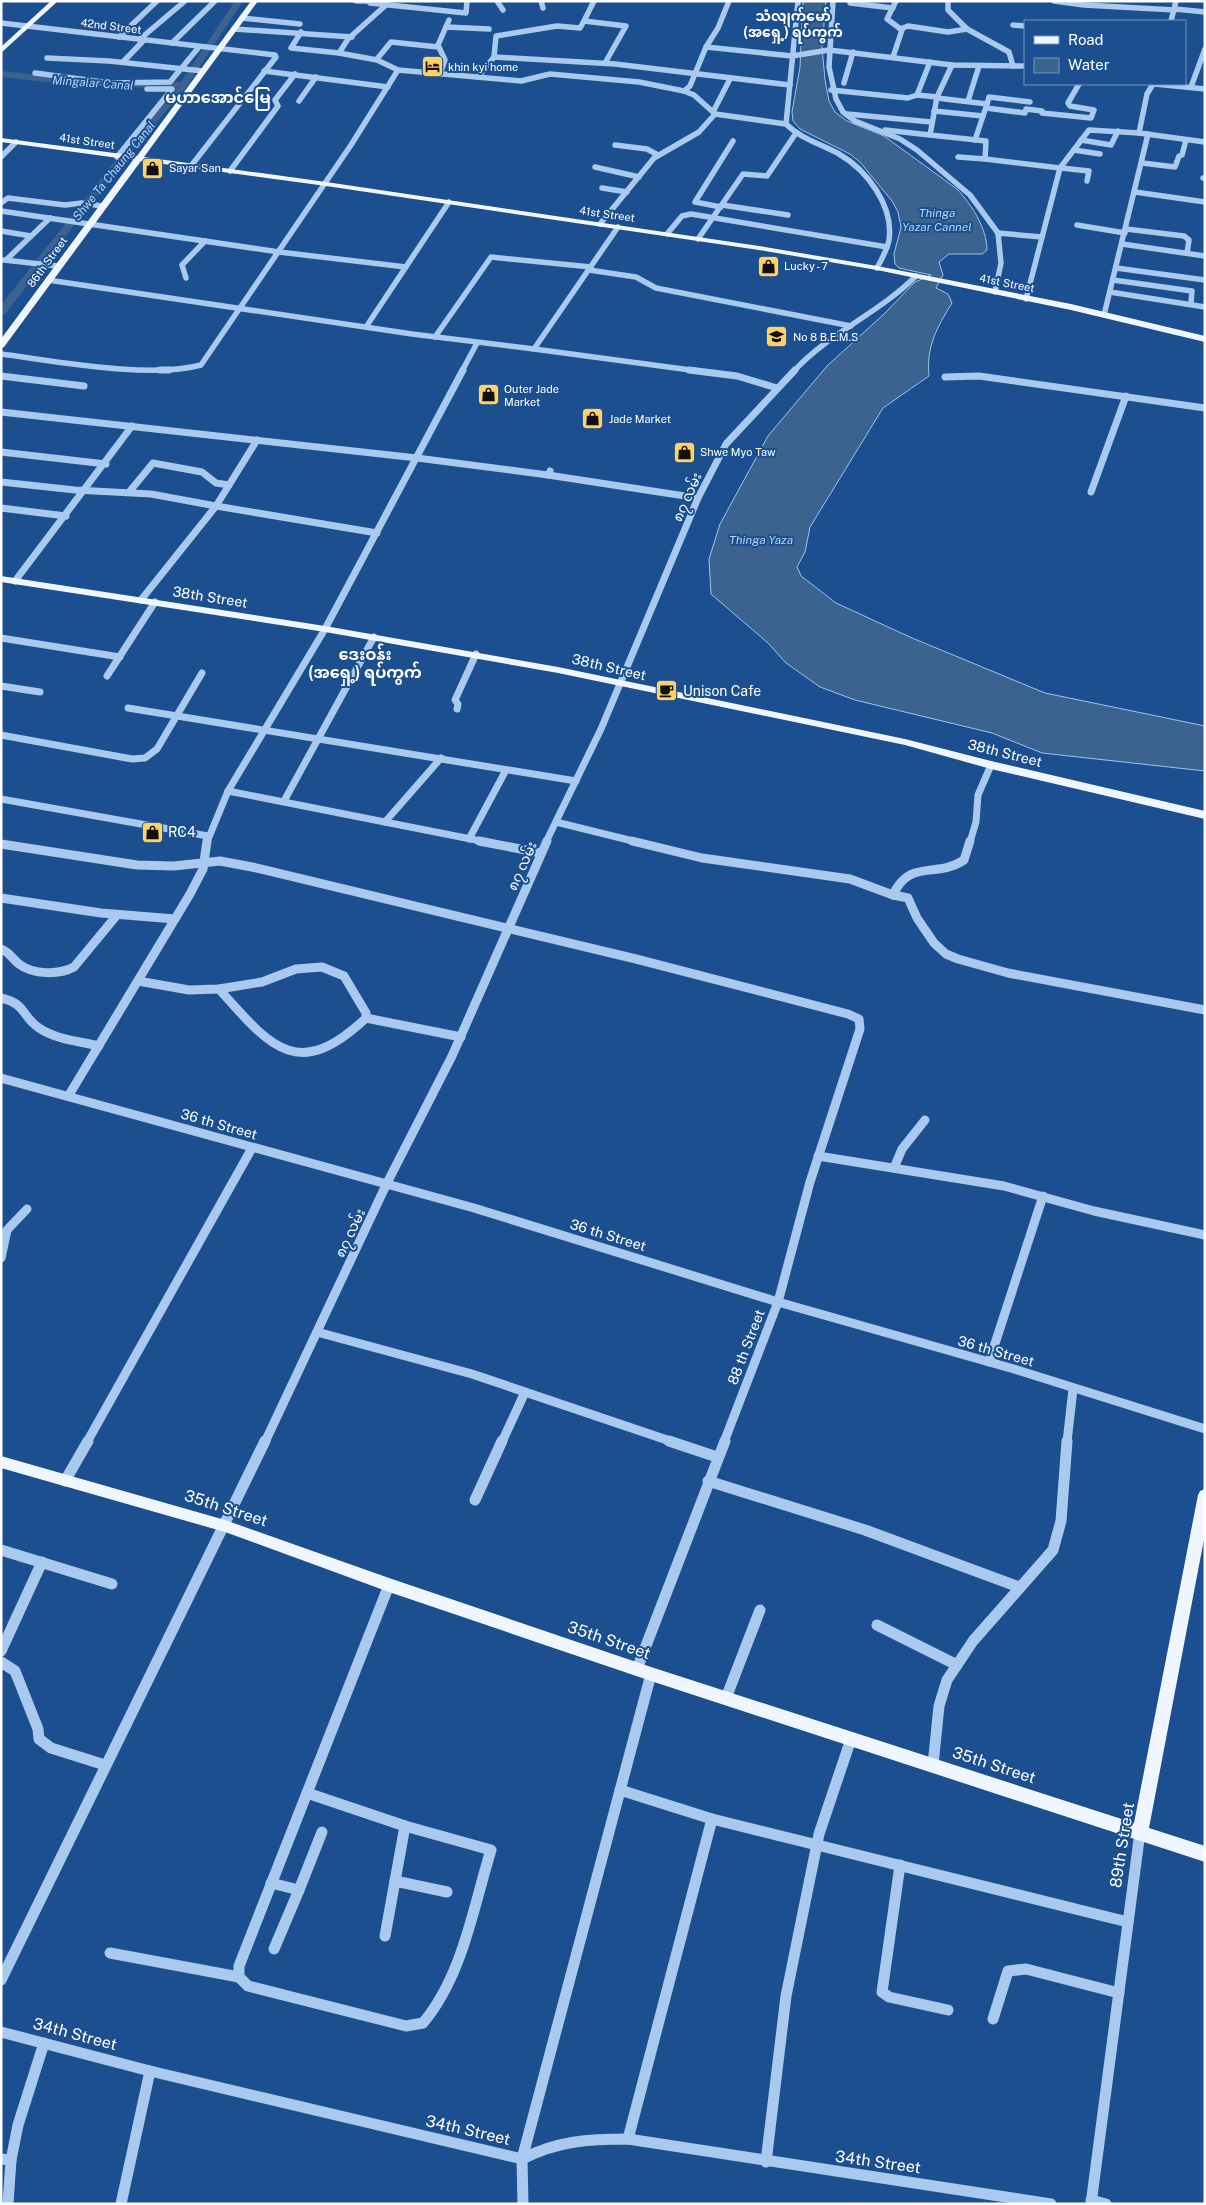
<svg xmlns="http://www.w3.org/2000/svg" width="1206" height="2205" font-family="'Public Sans','Noto Sans Myanmar',sans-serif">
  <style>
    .water { fill: #3c6290; stroke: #9cc4f0 }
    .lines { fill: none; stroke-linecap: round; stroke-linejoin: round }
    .canal { fill: #3c6290; fill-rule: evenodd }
    .minor-far3 { stroke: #a9c9ee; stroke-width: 5.5 }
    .minor-far2 { stroke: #a9c9ee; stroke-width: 7 }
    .minor-far1 { stroke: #a9c9ee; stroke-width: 9 }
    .minor { stroke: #a9c9ee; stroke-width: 11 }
    .major { fill: #f0f6ff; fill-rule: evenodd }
    .labels { text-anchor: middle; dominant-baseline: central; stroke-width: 4; stroke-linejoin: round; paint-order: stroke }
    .far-street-label { font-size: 11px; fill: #fff; stroke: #1b4f8f }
    .far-poi-label { font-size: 11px; fill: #fff; stroke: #1b4f8f; text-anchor: start }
    .far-water-label { font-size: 12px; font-style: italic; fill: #b5d3f5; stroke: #1b4f8f }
    .far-quarter-label { font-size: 14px; font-weight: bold; fill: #fff; stroke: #1b4f8f }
    .street-label { font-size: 14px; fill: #fff; stroke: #1b4f8f }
    .poi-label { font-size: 14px; fill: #fff; stroke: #1b4f8f; text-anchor: start }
    .far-district-label { font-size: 16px; font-weight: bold; fill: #fff; stroke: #1b4f8f }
    .quarter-label { font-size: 16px; font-weight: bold; fill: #fff; stroke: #1b4f8f }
    .near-street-label { font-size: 16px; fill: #fff; stroke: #1b4f8f }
  </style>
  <rect width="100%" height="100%" fill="#1b4f8f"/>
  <path class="water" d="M 803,1 L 826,1 L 822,47 L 825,80 L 829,101 L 835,112 L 847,121 L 884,136 L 957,189 C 971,204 987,228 987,250 L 982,254 L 949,254 L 939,262 L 943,275 L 936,288 L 948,294 L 952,303 C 937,327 926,347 929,376 L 883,408 L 810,527 L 805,552 L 797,567 L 801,576 L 836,603 L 912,638 L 1045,693 L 1205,726 L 1205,771 L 1042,753 L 992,733 L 855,700 L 820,687 L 786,663 L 768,643 L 711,594 L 709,559 L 720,524 L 768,436 L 827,366 L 884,314 L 915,282 L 931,275 L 899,268 L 895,264 L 894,254 L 901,227 L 898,212 L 892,201 L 860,162 L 850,154 L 800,129 L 793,121 L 792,112 L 800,67 Z"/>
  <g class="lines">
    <path class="canal" d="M 235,1 L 243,1 L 187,86 L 117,170 L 5,314 L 1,315 L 1,305 L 111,166 L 177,87 C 118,90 60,84 1,77 L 1,71 L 92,81 L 181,82 Z"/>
    <g class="minor-far3">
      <polyline points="356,1 373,1"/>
      <polyline points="497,1 503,10"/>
      <polyline points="541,1 543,8"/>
      <polyline points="729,1 718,28 706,47 792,56 829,50 952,65 1025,66"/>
      <path d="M 798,1 L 786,124 C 801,139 821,144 839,154 C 867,170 894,206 889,240 C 887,250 882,259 877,268"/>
      <polyline points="833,1 829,67 836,99 843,112 855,121 900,139 917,150 970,195 998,233"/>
      <polyline points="948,1 948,10 967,29 1009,52 1013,66"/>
      <polyline points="1054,1 1084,5 1175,10"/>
      <polyline points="370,3 466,13 467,1"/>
      <polyline points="850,3 893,8"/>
      <polyline points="386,5 348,39 339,53 377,60 398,70 521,81 550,74 639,82 684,91"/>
      <polyline points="1175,9 1205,12"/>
      <polyline points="242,18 300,24"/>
      <polyline points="584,21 594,1"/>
      <polyline points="1171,21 1176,1"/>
      <polyline points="1,23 275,55 276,57 191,166"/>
      <polyline points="1013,25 1025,26"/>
      <polyline points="446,27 489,29"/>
      <polyline points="234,29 352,37"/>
      <polyline points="900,29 908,26 948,32 967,29"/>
      <polyline points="301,32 291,48 339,53"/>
      <polyline points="119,37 157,1"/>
      <polyline points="140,39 185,1"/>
      <polyline points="172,43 215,1"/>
      <polyline points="706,47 690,86 684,91 694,95 713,112"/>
      <polyline points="494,57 496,36 557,26 580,28 584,21 626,26 605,63"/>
      <polyline points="893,57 902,30 887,19 896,1"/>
      <polyline points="47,58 109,61 203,71"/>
      <polyline points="377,59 391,42 438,47"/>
      <polyline points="123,62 144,40"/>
      <polyline points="952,65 937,97 930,135 986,141 985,159 1060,168"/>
      <polyline points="264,71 388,87"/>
      <polyline points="35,73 110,83 170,82 199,47"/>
      <polyline points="440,74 445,60 438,45 449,20"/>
      <polyline points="478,77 494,57 615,64 790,85"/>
      <polyline points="844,83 853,52"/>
      <polyline points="1155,84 1205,89"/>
      <polyline points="1191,87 1205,49"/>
      <polyline points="831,90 908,98 917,95 937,97"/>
      <polyline points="917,95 930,62"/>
      <polyline points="937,98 987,104 975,140"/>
      <polyline points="299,101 316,77"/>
      <polyline points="968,101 979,66"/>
      <polyline points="987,104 989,97 1030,102"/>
      <polyline points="986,108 1025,113 1026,109 1042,111 1042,113 1091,118 1094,110 1070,106 1068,103 1079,84"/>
      <polyline points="934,111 983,116"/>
      <polyline points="715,114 786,124"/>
      <polyline points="847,114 931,122"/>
      <polyline points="885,130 930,135"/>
      <polyline points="1139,133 1147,94 1153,84"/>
      <polyline points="1081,140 1111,145 1118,131"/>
      <polyline points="615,145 647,149 658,155"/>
      <polyline points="1074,150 1100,154"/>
      <polyline points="1,157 16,142"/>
      <polyline points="117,157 172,89 147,89"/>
      <polyline points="958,157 985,159"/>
      <polyline points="1142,163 1175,167 1179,156 1182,155 1186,140"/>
      <polyline points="595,167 639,177"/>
      <polyline points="1061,168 1089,171 1087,181"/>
      <polyline points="230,171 278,106 275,100 295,74"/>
      <polyline points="1203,178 1205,178"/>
      <polyline points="602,188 627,192"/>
      <polyline points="1135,192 1205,202"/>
      <polyline points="1,203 8,198 65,205 82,203 102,206"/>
      <polyline points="722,205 788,215"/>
      <polyline points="721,207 695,202 733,141"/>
      <polyline points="1,211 279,252 406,267"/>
      <polyline points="600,224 654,158 699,132 715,114 713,112 730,79"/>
      <polyline points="1077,225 1125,233"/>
      <polyline points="1126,229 1184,236 1189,240 1187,253"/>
      <polyline points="1,231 31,236"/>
      <polyline points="667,234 682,216 691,214 887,247"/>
      <polyline points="698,239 743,174 767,176 796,133"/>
      <polyline points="1122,244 1205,256"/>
      <polyline points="4,260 58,266"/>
      <polyline points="6,260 50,218"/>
      <polyline points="1116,268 1205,280"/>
      <polyline points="589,270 636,277 656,288 851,326"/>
      <polyline points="186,278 182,265 205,241"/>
      <polyline points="48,280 412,334 534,349 618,227"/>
      <polyline points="1113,280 1192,291 1191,303"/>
      <polyline points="995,292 1001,263 998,233 1042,237"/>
      <polyline points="1110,292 1205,307"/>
      <polyline points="1026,299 1060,168 1089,130 1139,133 1205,142"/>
      <polyline points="1104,315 1148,134"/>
      <polyline points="366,327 449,202"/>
      <polyline points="435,337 491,257 591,267"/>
      <polyline points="534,349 698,371"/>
      <path d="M 1,354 C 55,361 150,379 201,365 L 351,145 L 398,70"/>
      <polyline points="462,371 477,343"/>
      <path d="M 794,371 C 829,333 879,313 916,276"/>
    </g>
    <g class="minor-far2">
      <polyline points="160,370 169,370"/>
      <polyline points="689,370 737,376 777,388"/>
      <polyline points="1,376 84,386"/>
      <polyline points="945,377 979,376 1205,408"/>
      <polyline points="1,412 417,458 548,475"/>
      <polyline points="1,452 106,464"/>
      <polyline points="550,471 548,475 698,498"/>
      <polyline points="1,482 75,490 151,494 216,506 257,440"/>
      <polyline points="130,491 153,463 202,472 216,483 229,485"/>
      <polyline points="1091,492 1126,396"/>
      <polyline points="1,508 66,516"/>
      <polyline points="15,581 132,426"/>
      <polyline points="141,600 216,506 377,533"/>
      <polyline points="1,638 120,657"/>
      <polyline points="107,676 155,602"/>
      <polyline points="1,686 40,692"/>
      <polyline points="128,708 576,781"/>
      <polyline points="457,709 458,704 455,700 476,654"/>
      <polyline points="1,735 132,759 145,758 157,749 202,673"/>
      <polyline points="228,791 486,842"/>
      <polyline points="1,799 208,836"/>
      <polyline points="284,801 374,637"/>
      <polyline points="385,822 441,758"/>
      <polyline points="556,822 637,842"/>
      <polyline points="469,839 506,770"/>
      <polyline points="207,842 228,791 325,629 463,370"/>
      <polyline points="546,842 601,729 698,498 726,444 795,370"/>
      <polyline points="970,842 976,822 978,795 991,765"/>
    </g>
    <g class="minor-far1">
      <polyline points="479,841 541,853"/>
      <polyline points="632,841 702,858 850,879 893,895"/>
      <path d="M 970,841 L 964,860 C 936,879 910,858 893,895 L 908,898 L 917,918 L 934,943 L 946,954 L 958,959 L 1008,973 L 1205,1010"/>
      <polyline points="1,844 137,865 174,866 220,861 252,867 636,959 848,1014 859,1019 860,1029 810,1182 778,1302 724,1442"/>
      <polyline points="1,898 101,913 175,919"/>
      <path d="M 1,949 C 10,952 12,959 19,964 C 33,975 59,975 74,967 L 117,915"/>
      <polyline points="138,981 189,990 219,989 262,982 296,969 322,967 344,976 366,1013 366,1018 461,1037"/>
      <path d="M 219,989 C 270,1046 297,1083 366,1018"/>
      <path d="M 1,998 C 27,1004 21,1016 39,1028 C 57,1040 79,1041 99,1046"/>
      <polyline points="1,1078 474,1208 778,1302 1014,1369 1205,1429"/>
      <polyline points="69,1095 190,894 203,869 207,841"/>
      <polyline points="818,1156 1004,1186 1094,1211 1205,1235"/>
      <polyline points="894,1168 902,1149 925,1120"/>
      <polyline points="1,1258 7,1230 27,1209"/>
      <polyline points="317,1332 472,1374 673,1442"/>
      <polyline points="989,1362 1043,1196"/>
      <polyline points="87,1442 252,1148"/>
      <polyline points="265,1442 387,1183 452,1056 547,841"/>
      <polyline points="502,1442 525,1392"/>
      <polyline points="1067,1442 1073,1389"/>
    </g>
    <g class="minor">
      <polyline points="669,1441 717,1457"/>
      <polyline points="65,1481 88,1441"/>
      <polyline points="708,1481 865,1530 1019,1587"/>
      <polyline points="475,1500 502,1441"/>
      <polyline points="1,1550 112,1584"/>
      <polyline points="877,1625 957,1665"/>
      <polyline points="1,1651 42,1562"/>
      <polyline points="1,1662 15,1671 38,1729 39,1739 51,1748 105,1765"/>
      <polyline points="637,1669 725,1441"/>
      <polyline points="726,1698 760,1610"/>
      <polyline points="933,1765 939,1706 947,1680 973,1641 1053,1550 1061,1521 1067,1441"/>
      <polyline points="620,1790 712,1819"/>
      <path d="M 307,1793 L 405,1826 L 491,1850 C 473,1908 463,1975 423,2023 L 406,2026 L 248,1986 L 239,1977 L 239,1966 Z"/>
      <polyline points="307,1793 389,1585"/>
      <polyline points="900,1865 882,1992 889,1997 948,2010"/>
      <polyline points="395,1881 447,1892"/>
      <polyline points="271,1883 299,1890 274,1949"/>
      <polyline points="299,1890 322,1832"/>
      <polyline points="385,1936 405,1826"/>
      <polyline points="110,1953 239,1977"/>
      <polyline points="1,1980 265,1441"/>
      <polyline points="993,2019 1008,1971 1026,1969 1119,1993"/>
      <path d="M 1,2032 L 150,2071 L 522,2159 C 557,2141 589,2139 628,2139 L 1051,2204"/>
      <polyline points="628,2139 712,1819 1128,1922"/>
      <polyline points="1,2159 11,2160 18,2125 44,2043"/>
      <polyline points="766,2162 786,1996 819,1834 851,1739"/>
      <polyline points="1091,2200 1106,2204"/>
      <polyline points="8,2204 11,2160"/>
      <polyline points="121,2204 150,2071"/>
      <polyline points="523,2204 522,2159 651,1674"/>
      <polyline points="1091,2204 1140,1832"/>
    </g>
    <g class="major">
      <polygon points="51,1 58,1 1,53 1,47"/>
      <polygon points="251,1 258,1 144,157 326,182 765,247 877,266 1071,304 1205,336 1205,342 1071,310 877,270 765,251 326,186 141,161 4,347 1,348 1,339 133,160 1,142 1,138 137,156"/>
      <polygon points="1,576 325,626 558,667 905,739 991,761 1205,811 1205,819 991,769 905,745 558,673 325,632 1,582"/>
      <polygon points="1,1456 225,1520 389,1578 651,1667 1134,1823 1198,1495 1200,1491 1205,1489 1205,1534 1149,1828 1205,1846 1205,1862 651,1681 389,1592 225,1532 1,1468"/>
    </g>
  </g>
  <defs>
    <symbol id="hotel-square" viewBox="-11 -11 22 22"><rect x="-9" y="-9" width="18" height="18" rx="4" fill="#ffd166" stroke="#1b4f8f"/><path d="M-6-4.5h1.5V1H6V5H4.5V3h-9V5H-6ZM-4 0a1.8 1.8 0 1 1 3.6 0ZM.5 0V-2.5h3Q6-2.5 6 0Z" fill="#111"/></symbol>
    <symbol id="shop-square" viewBox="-11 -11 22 22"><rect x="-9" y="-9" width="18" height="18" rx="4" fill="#ffd166" stroke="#1b4f8f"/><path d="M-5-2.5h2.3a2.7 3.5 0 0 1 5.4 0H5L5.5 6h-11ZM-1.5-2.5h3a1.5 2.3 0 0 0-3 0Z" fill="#111"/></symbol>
    <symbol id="school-square" viewBox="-11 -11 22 22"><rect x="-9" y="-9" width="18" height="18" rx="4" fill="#ffd166" stroke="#1b4f8f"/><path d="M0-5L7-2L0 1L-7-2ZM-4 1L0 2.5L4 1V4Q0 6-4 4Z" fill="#111"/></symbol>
    <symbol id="cafe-square" viewBox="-11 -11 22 22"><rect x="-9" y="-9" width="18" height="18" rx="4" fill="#ffd166" stroke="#1b4f8f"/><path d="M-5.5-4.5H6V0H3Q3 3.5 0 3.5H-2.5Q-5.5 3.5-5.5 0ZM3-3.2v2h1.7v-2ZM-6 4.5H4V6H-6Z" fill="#111"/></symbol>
  </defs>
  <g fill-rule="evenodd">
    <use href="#hotel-square" x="420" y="54" width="25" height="25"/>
    <use href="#shop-square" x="140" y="156" width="25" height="25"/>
    <use href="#shop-square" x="756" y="254" width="25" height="25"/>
    <use href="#school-square" x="764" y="324" width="25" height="25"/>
    <use href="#shop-square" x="476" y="382" width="25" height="25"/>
    <use href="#shop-square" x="580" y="406" width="25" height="25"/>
    <use href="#shop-square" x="672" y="440" width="25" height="25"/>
    <use href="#cafe-square" x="654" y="678" width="25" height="25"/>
    <use href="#shop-square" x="140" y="820" width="25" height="25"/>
  </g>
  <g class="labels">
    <g class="far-street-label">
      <text transform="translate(111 26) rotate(7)">42nd Street</text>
      <text transform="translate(87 141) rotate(8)">41st Street</text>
      <text transform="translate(607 214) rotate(8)">41st Street</text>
      <text transform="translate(47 262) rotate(-54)">86th Street</text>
      <text transform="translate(1007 283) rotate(11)">41st Street</text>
    </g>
    <g class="far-poi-label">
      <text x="448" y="67">khin kyi home</text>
      <text x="169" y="168">Sayar San</text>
      <text x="784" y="266">Lucky - 7</text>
      <text x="793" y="337">No 8 B.E.M.S</text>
      <text x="504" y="389">Outer Jade<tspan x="504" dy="13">Market</tspan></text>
      <text x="609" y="419">Jade Market</text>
      <text x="700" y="452">Shwe Myo Taw</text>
    </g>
    <g class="far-water-label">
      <text transform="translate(93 83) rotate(4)">Mingalar Canal</text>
      <text transform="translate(114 171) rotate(-51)">Shwe Ta Chaung Canal</text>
      <text x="937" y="213">Thinga<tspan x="937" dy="14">Yazar Cannel</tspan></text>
      <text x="761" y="540">Thinga Yaza</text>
    </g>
    <g class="far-quarter-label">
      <text x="793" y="16">သံလျက်မော်<tspan x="793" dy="16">(အရှေ့) ရပ်ကွက်</tspan></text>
    </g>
    <g class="street-label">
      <text transform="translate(687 497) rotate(-66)">၈၇ လမ်း</text>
      <text transform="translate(210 597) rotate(9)">38th Street</text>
      <text transform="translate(609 667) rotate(13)">38th Street</text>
      <text transform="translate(1005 753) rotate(14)">38th Street</text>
      <text transform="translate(522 866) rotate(-66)">၈၇ လမ်း</text>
      <text transform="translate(219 1124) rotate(16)">36 th Street</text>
      <text transform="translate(350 1233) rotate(-65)">၈၇ လမ်း</text>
      <text transform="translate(608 1235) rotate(17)">36 th Street</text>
      <text transform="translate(746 1347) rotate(-69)">88 th Street</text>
      <text transform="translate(996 1351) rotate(16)">36 th Street</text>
    </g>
    <g class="poi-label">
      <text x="683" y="691">Unison Cafe</text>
      <text x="168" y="832">RC4</text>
    </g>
    <g class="far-district-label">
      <text x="218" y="97">မဟာအောင်မြေ</text>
    </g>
    <g class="quarter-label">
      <text x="365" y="654">ဒေးဝန်း<tspan x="365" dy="18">(အရှေ့) ရပ်ကွက်</tspan></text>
    </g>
    <g class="near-street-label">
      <text transform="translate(226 1508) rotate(18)">35th Street</text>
      <text transform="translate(609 1640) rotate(19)">35th Street</text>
      <text transform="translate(994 1765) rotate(18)">35th Street</text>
      <text transform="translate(1122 1845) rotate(-81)">89th Street</text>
      <text transform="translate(75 2034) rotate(15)">34th Street</text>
      <text transform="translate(468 2130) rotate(13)">34th Street</text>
      <text transform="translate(878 2162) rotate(8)">34th Street</text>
    </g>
  </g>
  <rect width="1206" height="2205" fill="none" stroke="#ffffff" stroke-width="5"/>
  <rect x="1024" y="20" width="162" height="65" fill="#1b4f8f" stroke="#7695bc"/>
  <rect x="1034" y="36" width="25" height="8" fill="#f0f6ff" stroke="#7695bc"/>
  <text x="1068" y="45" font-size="15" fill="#ffffff">Road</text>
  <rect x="1034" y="58" width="25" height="15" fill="#3c6290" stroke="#7695bc"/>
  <text x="1068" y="70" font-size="15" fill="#ffffff">Water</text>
</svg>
